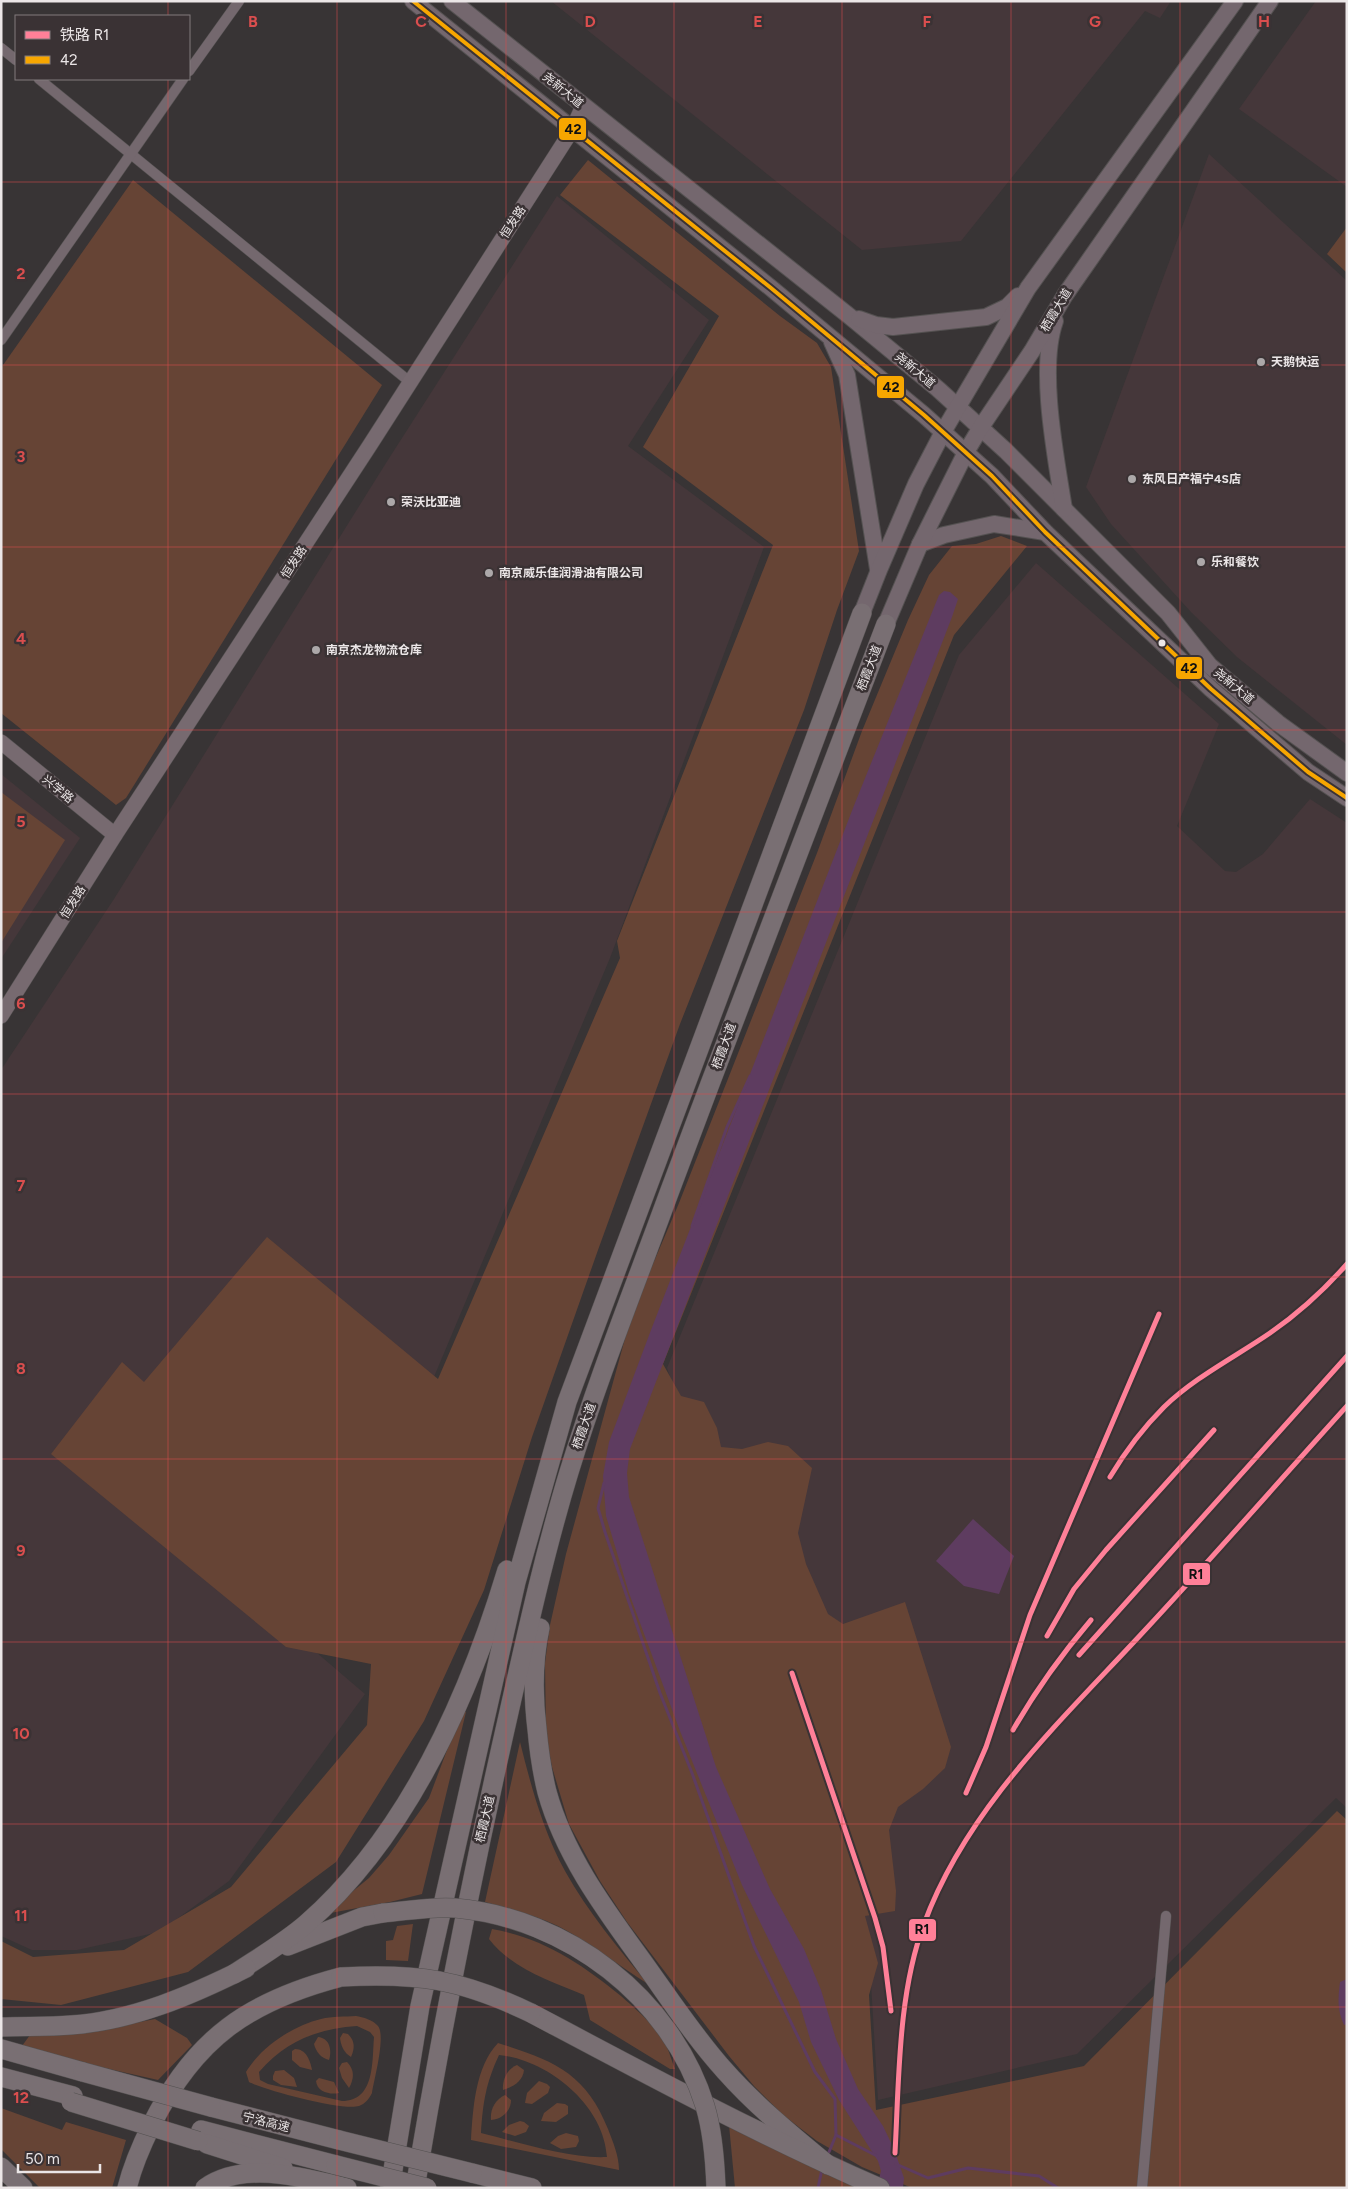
<svg xmlns="http://www.w3.org/2000/svg" width="1348" height="2189" font-family="Figtree,'Noto Sans SC',sans-serif">
  <style>
    .built { fill: #45373a }
    .green { fill: #664435; fill-rule: evenodd }
    .water { fill: #5e3c60 }
    .lines { fill: none; stroke-linecap: round; stroke-linejoin: round }
    .stream { stroke: #5e3c60; stroke-width: 3 }
    .street-casing { stroke: #545151; stroke-width: 11 }
    .secondary-casing { stroke: #545151; stroke-width: 16 }
    .primary-casing { stroke: #545151; stroke-width: 18 }
    .highway-casing { stroke: #545151; stroke-width: 20 }
    .street { stroke: #74686e; stroke-width: 10 }
    .secondary { stroke: #776a70; stroke-width: 15 }
    .primary { stroke: #74676e; stroke-width: 16 }
    .highway { stroke: #796f73; stroke-width: 19 }
    .highway-bridge-casing { stroke: #545151; stroke-width: 20; stroke-linecap: butt }
    .highway-bridge { stroke: #796f73; stroke-width: 19 }
    .bus-1-casing { stroke: #3a3234; stroke-width: 8 }
    .bus-1 { stroke: #f7a600; stroke-width: 4 }
    .rail-1-casing { stroke: #3a3234; stroke-width: 9 }
    .rail-1 { stroke: #ff8098; stroke-width: 5 }
    .grid { fill: none; stroke: #da4e4e; stroke-width: 1; stroke-opacity: 0.55 }
    .poi-dot { fill: #aca8a9; stroke: #3a3234; stroke-width: 2 }
    .bus-dot { fill: #ebe6e7; stroke: #3a3234; stroke-width: 2 }
    .labels { text-anchor: middle; dominant-baseline: central; stroke-width: 5; stroke-linejoin: round; paint-order: stroke }
    .street-label { font-size: 12px; fill: #ebe6e7; stroke: #3a3234 }
    .poi-label { font-size: 12px; font-weight: bold; fill: #ebe6e7; stroke: #3a3234; text-anchor: start }
    .grid-label { font-size: 16px; text-anchor: middle; font-weight: bold; fill: #da4e4e; stroke: #3a3234; stroke-width: 5; stroke-linejoin: round; paint-order: stroke }
    .line-badge { stroke: #3a3234; stroke-width: 2 }
    .pale-badge-label { font-size: 14px; text-anchor: middle; font-weight: bold; fill: #111 }
  </style>
  <rect width="100%" height="100%" fill="#383435"/>
  <g class="built">
    <polygon points="551,1 1171,1 1160,18 1145,11 961,241 862,250"/>
    <polygon points="1316,1 1347,1 1347,187 1239,109"/>
    <polygon points="1209,154 1347,281 1347,745 1237,657 1191,612 1111,524 1086,487"/>
    <polygon points="557,196 709,320 628,446 764,547 610,958 344,1591 303,1641 365,1694 229,1881 159,1932 77,1950 32,1950 1,1936 1,1070 114,899 386,463"/>
    <polygon points="1036,563 1219,724 1177,826 1225,871 1236,872 1263,854 1310,799 1347,823 1347,1808 1336,1798 1077,2054 878,2100 870,1966 667,1368 959,655"/>
    <polygon points="1,774 80,838 1,959"/>
  </g>
  <g class="green">
    <polygon points="588,160 780,316 817,343 831,367 859,551 837,610 804,710 680,1024 598,1250 532,1437 484,1590 424,1721 336,1862 188,1972 61,2005 1,1999 1,1941 33,1957 124,1950 231,1887 367,1725 371,1664 286,1647 51,1454 122,1362 144,1382 267,1237 438,1379 620,958 617,941 773,545 643,447 719,316 560,195"/>
    <polygon points="133,180 382,385 126,798 116,805 1,713 1,368"/>
    <polygon points="1347,227 1347,273 1327,254"/>
    <polygon points="1001,536 1027,546 954,635 663,1364 681,1396 704,1402 717,1428 721,1447 742,1449 768,1442 788,1446 812,1468 798,1533 806,1564 828,1614 843,1624 905,1602 951,1747 945,1768 923,1789 898,1807 889,1830 896,1891 895,1911 865,1916 878,1963 869,1995 876,2110 1084,2066 1337,1811 1347,1820 1347,2188 912,2188 862,2167 817,2141 783,2115 754,2086 729,2056 627,1922 600,1881 569,1824 552,1767 546,1736 545,1663 550,1625 566,1554 632,1313 679,1203 817,853 862,731 908,620 929,575 952,546 976,544"/>
    <polygon points="1,792 65,840 1,943"/>
    <polygon points="466,1712 422,1894 390,1902 325,1914 369,1878 389,1855 429,1798 461,1713"/>
    <path d="M 520,1742 C 531,1786 543,1831 565,1871 C 588,1912 618,1948 648,1984 C 618,1965 589,1942 558,1926 C 535,1915 509,1909 485,1902 Z"/>
    <polygon points="413,1924 408,1961 386,1960 386,1941 393,1940 397,1926"/>
    <path d="M 492,1929 C 543,1938 582,1964 621,1996 C 638,2011 657,2027 667,2047 C 670,2054 672,2062 675,2069 L 670,2069 L 590,2020 L 584,1995 C 550,1981 512,1969 489,1939 Z"/>
    <path d="M 356,2016 C 363,2017 373,2020 378,2026 C 386,2036 374,2080 372,2093 C 369,2099 365,2104 359,2106 C 342,2111 265,2090 249,2082 L 246,2072 C 261,2047 292,2026 321,2019 C 332,2016 345,2017 356,2016 ZM 357,2026 L 370,2032 L 374,2037 C 372,2062 375,2101 342,2101 L 268,2084 L 260,2080 L 259,2072 C 286,2041 317,2029 357,2026 Z"/>
    <polygon points="155,2019 187,2038 192,2045 158,2080 47,2055 22,2046 30,2035 83,2033"/>
    <path d="M 343,2033 L 348,2034 C 355,2041 355,2048 351,2057 C 344,2053 341,2046 340,2038 Z"/>
    <path d="M 318,2037 C 330,2038 332,2051 329,2060 C 321,2058 316,2052 314,2044 Z"/>
    <path d="M 498,2043 C 553,2060 586,2073 608,2129 C 613,2142 619,2156 619,2170 L 471,2140 C 473,2109 475,2067 498,2043 ZM 499,2055 C 548,2060 604,2105 607,2157 C 570,2159 517,2142 481,2133 C 483,2102 486,2083 499,2055 Z"/>
    <path d="M 295,2049 C 306,2049 310,2060 312,2070 L 300,2067 L 292,2060 L 292,2051 Z"/>
    <path d="M 347,2062 C 355,2070 354,2079 349,2088 L 342,2078 L 339,2068 L 342,2063 Z"/>
    <path d="M 517,2065 L 524,2070 C 523,2081 513,2087 503,2090 C 502,2080 507,2069 517,2065 Z"/>
    <polygon points="284,2070 294,2078 297,2087 281,2085 273,2080 273,2076 275,2071"/>
    <path d="M 319,2078 L 334,2082 L 339,2093 C 330,2095 317,2092 316,2081 Z"/>
    <polygon points="539,2081 547,2084 550,2087 548,2093 532,2104 525,2103 527,2093"/>
    <path d="M 505,2095 L 511,2100 C 511,2111 502,2119 491,2120 C 490,2109 495,2100 505,2095 Z"/>
    <polygon points="557,2103 565,2104 568,2106 568,2114 556,2122 541,2121 544,2113"/>
    <polygon points="1,2108 62,2130 66,2122 126,2140 112,2188 40,2188 1,2149"/>
    <polygon points="520,2121 524,2122 529,2126 526,2132 515,2136 502,2132 509,2125"/>
    <polygon points="729,2125 860,2188 735,2188"/>
    <polygon points="566,2133 578,2136 579,2141 576,2147 561,2149 550,2143 558,2136"/>
  </g>
  <g class="water">
    <polygon points="944,591 950,592 958,599 952,617 630,1449 627,1473 629,1497 716,1767 770,1889 804,1949 821,1990 836,2039 858,2089 883,2126 894,2149 904,2178 903,2188 866,2188 878,2183 881,2171 878,2161 839,2100 811,2042 799,2002 742,1885 680,1731 629,1593 606,1516 603,1476 609,1442 651,1330 855,803 939,595"/>
    <polygon points="973,1519 1014,1556 999,1594 964,1586 936,1561"/>
    <path d="M 1347,1979 L 1347,2024 L 1344,2025 C 1337,2010 1338,1998 1340,1982 Z"/>
  </g>
  <g class="lines">
    <g class="stream">
      <polyline points="692,1226 727,1127 750,1076"/>
      <polyline points="604,1483 598,1508 605,1532 660,1693 692,1773 754,1946 815,2072 835,2099 836,2135 829,2152"/>
      <polyline points="836,2135 877,2156"/>
      <polyline points="896,2164 928,2178 968,2168 1039,2176 1058,2188"/>
      <polyline points="818,2188 822,2169"/>
    </g>
    <defs>
      <g id="street">
        <polyline points="1,48 16,60"/>
        <polyline points="189,71 239,1"/>
        <polyline points="39,79 410,382"/>
        <polyline points="1,340 183,79"/>
        <polyline points="1142,2188 1166,1916"/>
      </g>
      <g id="secondary">
        <polyline points="1,742 115,835"/>
        <polyline points="1,1016 115,835 370,445 572,130 583,106"/>
      </g>
      <g id="primary">
        <polyline points="413,1 771,288 924,415 992,476 1045,532 1211,689 1308,772 1347,798"/>
        <polyline points="452,1 848,315 938,389 1006,451 1168,613 1210,666 1278,723 1347,773"/>
        <polyline points="859,319 876,325 893,327 986,317 1007,307 1018,296"/>
        <path d="M 1055,321 C 1038,369 1056,458 1064,509"/>
        <polyline points="832,342 847,375 878,569"/>
        <polyline points="920,544 944,535 994,524 1045,532"/>
        <polyline points="862,613 879,570 916,484 943,432 1028,288 1235,1"/>
        <polyline points="886,624 920,544 966,452 981,427 1032,351 1065,295 1270,1"/>
      </g>
      <g id="highway">
        <path d="M 540,1628 C 533,1660 533,1696 537,1729 C 539,1751 542,1772 547,1792 C 565,1857 607,1912 646,1966 C 671,2001 696,2039 725,2071 C 756,2106 793,2136 828,2165"/>
        <polyline points="288,1946 362,1917 383,1913"/>
        <path d="M 234,1974 C 258,1958 284,1943 306,1924 C 407,1836 469,1696 507,1570"/>
        <path d="M 531,2013 C 646,2074 761,2136 880,2188"/>
        <path d="M 1,2027 C 24,2026 48,2027 71,2025 C 132,2021 192,1995 246,1968"/>
        <polyline points="1,2049 83,2072"/>
        <polyline points="1,2077 73,2096"/>
        <polyline points="211,2107 339,2140"/>
        <polyline points="201,2130 336,2165"/>
        <polyline points="207,2144 283,2168"/>
        <polyline points="1,2167 23,2188"/>
        <polyline points="472,2173 532,2188"/>
        <path d="M 127,2188 C 133,2164 141,2146 152,2124 C 195,2038 249,2001 341,1977"/>
        <path d="M 205,2188 C 244,2160 305,2178 347,2188"/>
        <polyline points="390,2188 420,2006 516,1582 567,1402 862,613"/>
        <path d="M 415,2188 C 442,2027 473,1870 509,1712 C 527,1632 545,1551 569,1472 C 598,1378 635,1286 669,1193 C 740,1003 813,814 886,624"/>
      </g>
    </defs>
    <use href="#street" class="street-casing"/>
    <use href="#secondary" class="secondary-casing"/>
    <use href="#primary" class="primary-casing"/>
    <use href="#highway" class="highway-casing"/>
    <use href="#street" class="street"/>
    <use href="#secondary" class="secondary"/>
    <use href="#primary" class="primary"/>
    <use href="#highway" class="highway"/>
    <defs>
      <g id="highway-bridge">
        <path d="M 383,1913 C 407,1911 432,1906 455,1908 C 567,1918 671,1997 705,2106 C 713,2132 715,2160 716,2188"/>
        <path d="M 341,1977 C 419,1973 460,1979 531,2013"/>
        <polyline points="83,2072 211,2107"/>
        <polyline points="71,2102 198,2141"/>
        <polyline points="339,2140 472,2173"/>
        <polyline points="336,2165 427,2188"/>
      </g>
    </defs>
    <use href="#highway-bridge" class="highway-bridge-casing"/>
    <use href="#highway-bridge" class="highway-bridge"/>
    <defs>
      <polyline id="bus-1" points="413,1 771,288 924,415 992,476 1045,532 1211,689 1308,772 1347,798"/>
    </defs>
    <use href="#bus-1" class="bus-1-casing"/>
    <use href="#bus-1" class="bus-1"/>
    <defs>
      <g id="rail-1">
        <path d="M 1110,1477 C 1125,1452 1143,1428 1164,1407 C 1195,1377 1235,1357 1270,1333 C 1299,1313 1324,1290 1347,1264"/>
        <polyline points="1047,1636 1074,1589 1106,1550 1214,1430"/>
        <polyline points="1079,1655 1347,1356"/>
        <polyline points="792,1673 875,1918 883,1947 891,2011"/>
        <path d="M 1013,1730 C 1036,1690 1061,1655 1091,1620"/>
        <polyline points="966,1793 986,1747 1030,1615 1159,1314"/>
        <path d="M 895,2153 C 899,2080 898,1993 924,1924 C 967,1807 1063,1719 1146,1629 C 1214,1556 1280,1480 1347,1406"/>
      </g>
    </defs>
    <use href="#rail-1" class="rail-1-casing"/>
    <use href="#rail-1" class="rail-1"/>
  </g>
  <path class="grid" d="M 168,1 L 168,16M 337,1 L 337,2188M 506,1 L 506,2188M 674,1 L 674,2188M 842,1 L 842,2188M 1011,1 L 1011,2188M 1180,1 L 1180,2188M 168,79 L 168,2188M 1,182 L 1347,182M 1,365 L 1347,365M 1,547 L 1347,547M 1,730 L 1347,730M 1,912 L 1347,912M 1,1094 L 1347,1094M 1,1277 L 1347,1277M 1,1459 L 1347,1459M 1,1642 L 1347,1642M 1,1824 L 1347,1824M 1,2007 L 1347,2007"/>
  <g class="poi-dot">
    <circle cx="1261" cy="362" r="5"/>
    <circle cx="1132" cy="479" r="5"/>
    <circle cx="391" cy="502" r="5"/>
    <circle cx="1201" cy="562" r="5"/>
    <circle cx="489" cy="573" r="5"/>
    <circle cx="316" cy="650" r="5"/>
  </g>
  <circle class="bus-dot" cx="1162" cy="643" r="4.5"/>
  <g class="labels">
    <g class="street-label">
      <text transform="translate(563 90) rotate(39)">尧新大道</text>
      <text transform="translate(513 222) rotate(-57)">恒发路</text>
      <text transform="translate(1056 310) rotate(-59)">栖霞大道</text>
      <text transform="translate(915 370) rotate(40)">尧新大道</text>
      <text transform="translate(294 562) rotate(-57)">恒发路</text>
      <text transform="translate(869 668) rotate(-69)">栖霞大道</text>
      <text transform="translate(1234 686) rotate(40)">尧新大道</text>
      <text transform="translate(58 789) rotate(39)">兴学路</text>
      <text transform="translate(73 902) rotate(-58)">恒发路</text>
      <text transform="translate(724 1046) rotate(-70)">栖霞大道</text>
      <text transform="translate(584 1426) rotate(-71)">栖霞大道</text>
      <text transform="translate(485 1819) rotate(-77)">栖霞大道</text>
      <text transform="translate(266 2122) rotate(14)">宁洛高速</text>
    </g>
    <g class="poi-label">
      <text x="1271" y="362">天鹅快运</text>
      <text x="1142" y="479">东风日产福宁4S店</text>
      <text x="401" y="502">荣沃比亚迪</text>
      <text x="1211" y="562">乐和餐饮</text>
      <text x="499" y="573">南京威乐佳润滑油有限公司</text>
      <text x="326" y="650">南京杰龙物流仓库</text>
    </g>
  </g>
  <g class="grid-label">
    <text x="253" y="27">B</text>
    <text x="421" y="27">C</text>
    <text x="590" y="27">D</text>
    <text x="758" y="27">E</text>
    <text x="927" y="27">F</text>
    <text x="1095" y="27">G</text>
    <text x="1264" y="27">H</text>
    <text x="21" y="279">2</text>
    <text x="21" y="462">3</text>
    <text x="21" y="644">4</text>
    <text x="21" y="827">5</text>
    <text x="21" y="1009">6</text>
    <text x="21" y="1191">7</text>
    <text x="21" y="1374">8</text>
    <text x="21" y="1556">9</text>
    <text x="21" y="1739">10</text>
    <text x="21" y="1921">11</text>
    <text x="21" y="2103">12</text>
  </g>
  <g class="line-badge">
    <rect x="558" y="117" width="29" height="24" rx="5" fill="#f7a600"/>
    <rect x="876" y="375" width="29" height="24" rx="5" fill="#f7a600"/>
    <rect x="1175" y="656" width="28" height="24" rx="5" fill="#f7a600"/>
    <rect x="1182" y="1562" width="29" height="24" rx="5" fill="#ff8098"/>
    <rect x="908" y="1918" width="29" height="24" rx="5" fill="#ff8098"/>
  </g>
  <g class="pale-badge-label">
    <text x="573" y="134">42</text>
    <text x="891" y="392">42</text>
    <text x="1189" y="673">42</text>
    <text x="1196" y="1579">R1</text>
    <text x="922" y="1934">R1</text>
  </g>
  <rect width="1348" height="2189" fill="none" stroke="#ebe6e7" stroke-width="5"/>
  <rect x="15" y="15" width="175" height="65" fill="#3a3234" stroke="#817a7c"/>
  <rect x="25" y="31" width="25" height="8" fill="#ff8098" stroke="#817a7c"/>
  <text x="60" y="40" font-size="15" fill="#ebe6e7">铁路 R1</text>
  <rect x="25" y="56" width="25" height="8" fill="#f7a600" stroke="#817a7c"/>
  <text x="60" y="65" font-size="15" fill="#ebe6e7">42</text>
  <path d="M18 2164v8h82v-8" fill="none" stroke="#ebe6e7" stroke-width="2.5"/>
  <text x="25" y="2164" font-size="15" fill="#ebe6e7" stroke="#3a3234" stroke-width="4" paint-order="stroke">50 m</text>
</svg>
